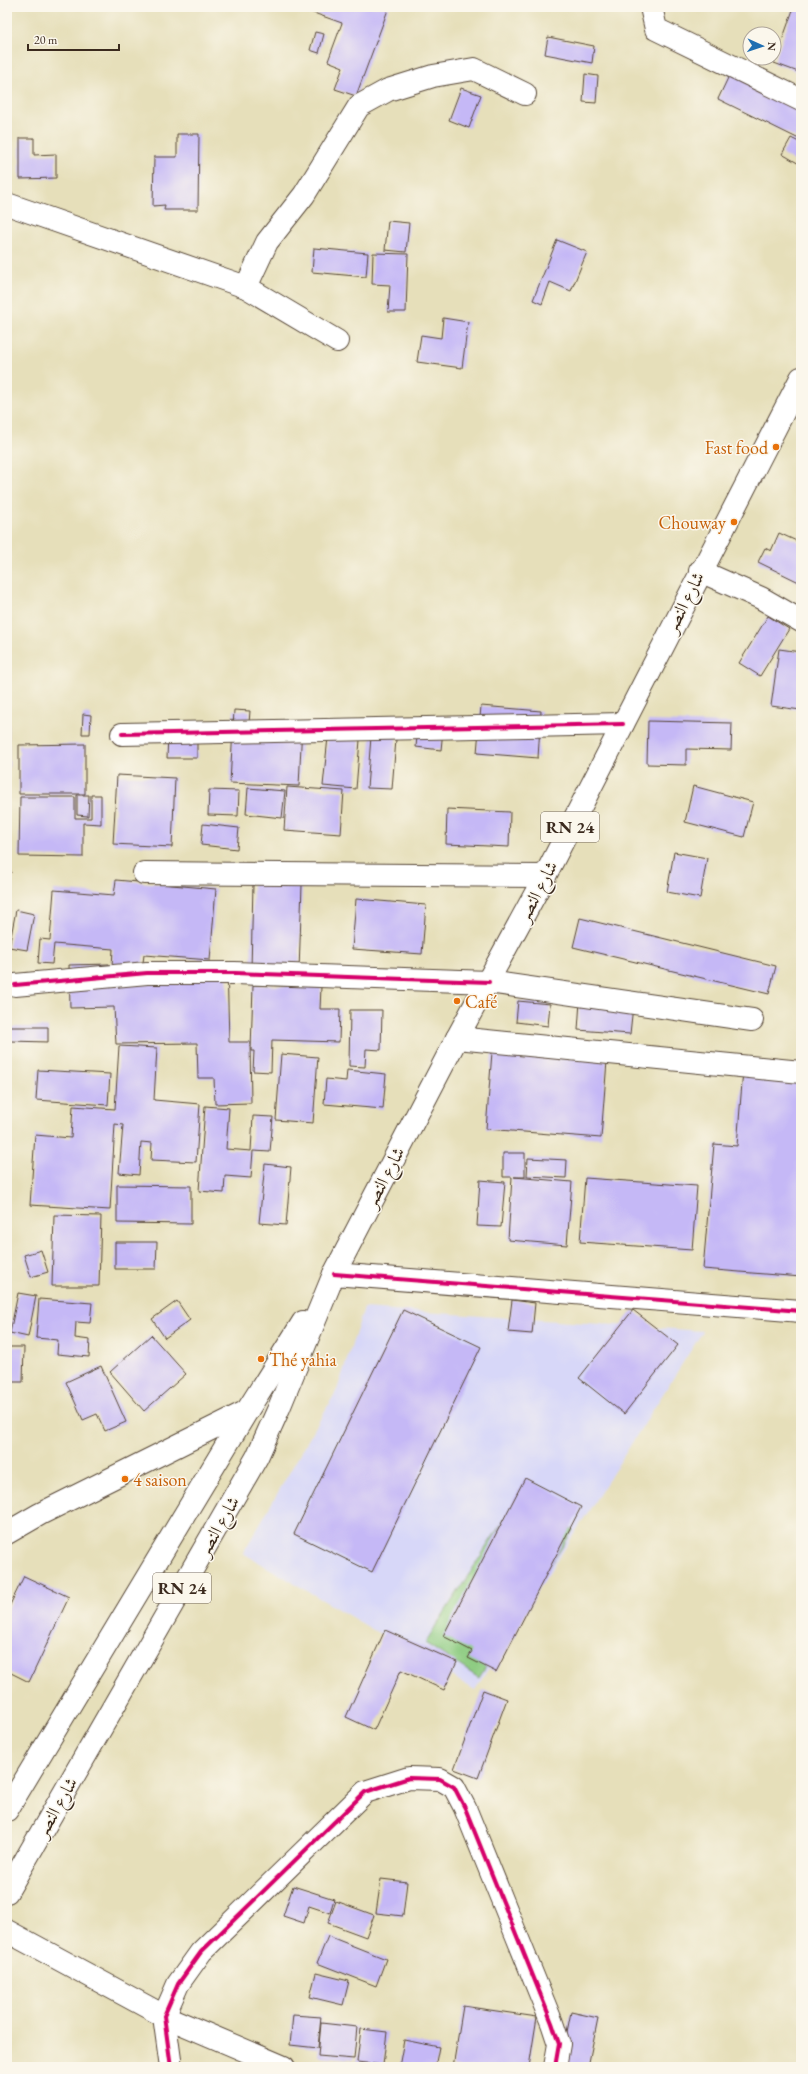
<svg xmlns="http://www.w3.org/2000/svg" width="808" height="2074" font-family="'EB Garamond',Amiri,serif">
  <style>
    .built { fill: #d7d7f8 }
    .green { fill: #8ecc82; stroke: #647b50 }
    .building { fill: #c5b8f6 }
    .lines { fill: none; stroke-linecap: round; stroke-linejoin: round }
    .minor-casing { stroke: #554535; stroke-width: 24 }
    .major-casing { stroke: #554535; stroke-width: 24 }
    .minor { stroke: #fff; stroke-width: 22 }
    .major { stroke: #fff; stroke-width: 22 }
    .cycleway-casing { stroke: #fbf7ec; stroke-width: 6 }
    .cycleway { stroke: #d6006c; stroke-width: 4 }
    .food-dot { fill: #e8710a; stroke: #fbf7ec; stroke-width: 1.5 }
    .labels { text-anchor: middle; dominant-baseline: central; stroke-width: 3; stroke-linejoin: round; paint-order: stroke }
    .shield { fill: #fbf7ec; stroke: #75685c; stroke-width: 1 }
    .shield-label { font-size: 17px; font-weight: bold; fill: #3b2a1e }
    .food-label { font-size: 18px; fill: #c56008; stroke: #fbf7ec; text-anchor: start }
    .street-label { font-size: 18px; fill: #3b2a1e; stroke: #fbf7ec }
  </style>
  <rect width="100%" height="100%" fill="#fbf7ec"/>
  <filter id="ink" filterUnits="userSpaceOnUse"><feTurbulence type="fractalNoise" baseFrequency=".025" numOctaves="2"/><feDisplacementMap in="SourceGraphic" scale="8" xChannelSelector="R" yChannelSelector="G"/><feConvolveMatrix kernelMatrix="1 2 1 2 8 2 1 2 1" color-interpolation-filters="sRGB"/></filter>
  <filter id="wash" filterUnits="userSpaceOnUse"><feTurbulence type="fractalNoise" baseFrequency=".012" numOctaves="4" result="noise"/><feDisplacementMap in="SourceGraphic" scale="16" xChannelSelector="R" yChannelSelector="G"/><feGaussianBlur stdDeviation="0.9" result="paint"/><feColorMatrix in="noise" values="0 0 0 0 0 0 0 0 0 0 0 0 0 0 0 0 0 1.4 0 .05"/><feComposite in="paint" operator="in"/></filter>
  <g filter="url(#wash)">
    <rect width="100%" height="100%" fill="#e6dfba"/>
    <polygon class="built" points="364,1308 703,1331 475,1690 243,1553 337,1390"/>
    <polygon class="green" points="521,1493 573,1530 479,1678 425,1643"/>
    <g id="blocks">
      <g class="building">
        <polygon points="309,7 389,7 356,96 335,89 343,67 328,61 342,23 308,11"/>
        <polygon points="794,7 801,7 801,73 774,63"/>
        <polygon points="315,32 324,34 319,53 310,50"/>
        <polygon points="548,37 594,46 592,63 545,54"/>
        <polygon points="736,61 801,93 801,140 718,99"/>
        <polygon points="585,74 598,76 596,103 583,102"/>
        <polygon points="461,88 481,95 469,128 449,120"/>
        <polygon points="177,134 199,134 198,210 164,210 165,205 153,206 154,157 177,157"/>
        <polygon points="20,138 34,138 34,155 56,154 56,178 20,179"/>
        <polygon points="791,138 801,143 801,165 782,154"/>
        <polygon points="388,221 409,223 406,252 385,250"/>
        <polygon points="557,240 587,252 571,291 550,282 542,304 533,300"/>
        <polygon points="314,248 368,253 366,277 312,272"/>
        <polygon points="373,253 408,254 406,312 388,312 390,285 372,284"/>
        <polygon points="443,318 468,322 462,368 417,362 421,335 441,338"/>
        <polygon points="779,533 801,543 801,583 758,562 765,548 771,551"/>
        <polygon points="768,616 789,629 760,676 739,663"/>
        <polygon points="779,649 801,652 801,710 771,706"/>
        <polygon points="481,706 541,711 538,758 477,753"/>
        <rect x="7" y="709" width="2" height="58"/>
        <polygon points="234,710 250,711 249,723 302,725 299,786 230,783"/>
        <polygon points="83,714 91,715 90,734 82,734"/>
        <polygon points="419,717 444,720 441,750 416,747"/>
        <polygon points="648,721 732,723 731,750 686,749 686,765 647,764"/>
        <polygon points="372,724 397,727 392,789 367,788"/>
        <polygon points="168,735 197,735 197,758 167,758"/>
        <polygon points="328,737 360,740 356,789 323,786"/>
        <polygon points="85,744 85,794 19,794 19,745"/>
        <polygon points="117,775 175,778 172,847 113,844"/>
        <polygon points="693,786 753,802 744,837 685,822"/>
        <polygon points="287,787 344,791 341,834 284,830"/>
        <polygon points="248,788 285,791 282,818 246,814"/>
        <polygon points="209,790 239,791 238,816 208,815"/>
        <polygon points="77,795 89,795 88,816 77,815"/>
        <polygon points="91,795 101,795 101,824 83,823 83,857 19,856 20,797 75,797 75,818 91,818"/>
        <polygon points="447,809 510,812 509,847 446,844"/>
        <polygon points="203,824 239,828 237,849 201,845"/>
        <polygon points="7,843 11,873 7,874"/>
        <polygon points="674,852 707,858 700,898 667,892"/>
        <polygon points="116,880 216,889 210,960 144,955 142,970 112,967 113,949 54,944 52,964 38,963 40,939 50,940 54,890 114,895"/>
        <polygon points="253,884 302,885 299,971 251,970"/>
        <polygon points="356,899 426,905 422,954 352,949"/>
        <polygon points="16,910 34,914 27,950 9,947"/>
        <polygon points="580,918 776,966 769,994 573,947"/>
        <polygon points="109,964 110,985 190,983 227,964 229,1042 250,1042 251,1103 215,1104 214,1078 198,1078 197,1043 116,1044 114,1007 70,1008 69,965"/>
        <polygon points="253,985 321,987 320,1009 340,1009 339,1042 272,1040 271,1072 253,1071 254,1051 251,1051"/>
        <polygon points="518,1001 550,1004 548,1026 516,1022"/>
        <polygon points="580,1001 633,1006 630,1034 578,1030"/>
        <polygon points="350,1010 382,1010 381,1050 366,1049 365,1067 349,1066"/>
        <polygon points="10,1027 48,1027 48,1042 10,1041"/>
        <polygon points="119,1046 157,1048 154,1100 200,1104 196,1162 151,1160 152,1143 141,1142 139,1175 119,1173 123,1125 115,1124 110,1210 30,1205 35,1135 71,1138 73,1106 115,1109"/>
        <polygon points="492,1052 607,1061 601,1138 486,1129"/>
        <polygon points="281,1054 318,1057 313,1123 276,1120"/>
        <polygon points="38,1070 110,1074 108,1105 36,1100"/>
        <polygon points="347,1070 386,1074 383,1109 324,1104 326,1079 346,1081"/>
        <polygon points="743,1070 801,1075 801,1277 703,1269 714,1144 737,1146"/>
        <polygon points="205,1106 229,1108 226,1149 251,1151 253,1116 273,1117 270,1152 253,1151 251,1178 225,1176 224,1193 199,1191"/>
        <polygon points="503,1153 525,1153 525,1177 514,1177 572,1182 567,1245 508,1240 512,1177 503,1177"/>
        <polygon points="528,1158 567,1160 566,1178 527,1176"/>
        <polygon points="265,1164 291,1167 286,1225 259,1223"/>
        <polygon points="585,1178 697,1186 692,1250 580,1242"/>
        <polygon points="480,1180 505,1182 501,1227 477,1226"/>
        <polygon points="117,1185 191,1186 191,1224 117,1223"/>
        <polygon points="54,1215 101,1216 99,1286 52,1286"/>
        <polygon points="115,1242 157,1242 156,1269 115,1269"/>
        <polygon points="41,1250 48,1272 31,1277 24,1255"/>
        <polygon points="18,1293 36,1296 28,1337 10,1333"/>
        <polygon points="39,1299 92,1303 90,1323 76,1322 75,1338 90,1340 89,1357 57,1354 58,1340 36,1338"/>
        <polygon points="512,1300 535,1303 532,1334 508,1332"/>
        <polygon points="177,1301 190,1320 165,1338 152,1319"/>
        <polygon points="403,1310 481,1347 372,1572 294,1534"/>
        <polygon points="633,1310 678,1345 624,1414 579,1378"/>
        <polygon points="151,1335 186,1374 144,1411 110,1372"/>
        <polygon points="7,1347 24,1347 23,1382 7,1382"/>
        <polygon points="101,1366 126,1422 105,1431 97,1414 83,1420 66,1382"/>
        <polygon points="525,1478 581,1507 496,1672 468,1658 472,1651 443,1636"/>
        <polygon points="24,1576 69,1597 29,1682 7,1671 7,1611"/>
        <polygon points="385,1630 457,1662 444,1690 401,1670 374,1730 346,1717"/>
        <polygon points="483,1690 507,1699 478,1778 454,1769"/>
        <polygon points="381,1879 407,1882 403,1916 376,1913"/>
        <polygon points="293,1886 334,1899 330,1913 309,1906 304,1923 283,1916"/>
        <polygon points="336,1901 374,1915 366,1937 328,1923"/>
        <polygon points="328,1936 386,1959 376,1986 317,1963"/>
        <polygon points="316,1973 349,1981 343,2005 310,1997"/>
        <polygon points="463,2006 537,2017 529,2067 453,2067"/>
        <polygon points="571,2012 598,2018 588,2067 560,2067"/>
        <polygon points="293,2015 321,2017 318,2048 290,2045"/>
        <polygon points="321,2023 357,2027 354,2059 318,2056"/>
        <polygon points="361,2029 387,2032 383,2065 357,2062"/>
        <polygon points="404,2040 439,2047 435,2067 399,2067"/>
      </g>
    </g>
  </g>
  <g filter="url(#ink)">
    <use href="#blocks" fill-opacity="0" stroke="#554535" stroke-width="1"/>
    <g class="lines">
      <defs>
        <g id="minor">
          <polyline points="651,7 656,29 801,100"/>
          <polyline points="7,204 246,287 337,341"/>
          <polyline points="246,287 267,242 304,195 359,106 388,90 433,76 474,69 525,94"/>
          <polyline points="700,571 761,598 801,621"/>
          <polyline points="122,734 623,724"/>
          <polyline points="144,873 545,876"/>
          <polyline points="15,985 147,973 235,973 489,982 752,1020"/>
          <polyline points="457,1038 801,1072"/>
          <polyline points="334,1274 801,1311"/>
          <polyline points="7,1533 40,1514 247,1411"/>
          <polyline points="7,1931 164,2016 284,2067"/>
          <polyline points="171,2067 164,2016 178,1984 201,1952 365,1792 409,1778 440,1779 454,1787 465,1808 552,2023 559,2044 555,2067"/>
        </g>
        <g id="major">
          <polyline points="7,1810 247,1411 303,1322"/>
          <polyline points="7,1892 257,1457 279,1408 334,1274 457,1038 545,876 801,378"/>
        </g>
      </defs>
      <use href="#minor" class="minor-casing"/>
      <use href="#major" class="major-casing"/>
      <use href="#minor" class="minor"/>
      <use href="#major" class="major"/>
      <defs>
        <g id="cycleway">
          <polyline points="122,734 623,724"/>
          <polyline points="15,985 147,973 235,973 489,982"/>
          <polyline points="334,1274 801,1311"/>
          <polyline points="171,2067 164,2016 178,1984 201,1952 365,1792 409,1778 440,1779 454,1787 465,1808 552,2023 559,2044 555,2067"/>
        </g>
      </defs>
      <use href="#cycleway" class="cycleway-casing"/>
      <use href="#cycleway" class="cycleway"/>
    </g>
  </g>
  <g class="food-dot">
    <circle cx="776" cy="447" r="4"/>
    <circle cx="734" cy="522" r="4"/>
    <circle cx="457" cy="1001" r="4"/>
    <circle cx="261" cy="1359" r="4"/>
    <circle cx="125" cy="1479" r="4"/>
  </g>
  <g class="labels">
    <g class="shield">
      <rect x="541" y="812" width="58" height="30" rx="3"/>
      <rect x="153" y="1573" width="58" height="30" rx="3"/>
    </g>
    <g class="shield-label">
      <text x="570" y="827">RN 24</text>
      <text x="182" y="1588">RN 24</text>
    </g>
    <g class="food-label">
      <text x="768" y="447" text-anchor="end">Fast food</text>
      <text x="726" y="522" text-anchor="end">Chouway</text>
      <text x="465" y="1001">Café</text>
      <text x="269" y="1359">Thé yahia</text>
      <text x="133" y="1479">4 saison</text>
    </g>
    <g class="street-label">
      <text transform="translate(684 602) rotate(-63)">شارع النصر</text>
      <text transform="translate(537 891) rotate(-62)">شارع النصر</text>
      <text transform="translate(384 1177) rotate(-62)">شارع النصر</text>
      <text transform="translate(218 1526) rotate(-60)">شارع النصر</text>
      <text transform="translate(56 1807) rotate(-60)">شارع النصر</text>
    </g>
  </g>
  <rect width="808" height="2074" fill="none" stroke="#fbf7ec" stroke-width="24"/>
  <g transform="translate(762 46) rotate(93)"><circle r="19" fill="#fbf7ec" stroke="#aea59a"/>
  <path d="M0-3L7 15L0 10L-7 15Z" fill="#1f6fb2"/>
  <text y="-6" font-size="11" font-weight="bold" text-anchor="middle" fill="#3b2a1e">N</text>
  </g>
  <path d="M28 44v6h91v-6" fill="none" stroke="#3b2a1e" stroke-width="2"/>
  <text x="34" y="44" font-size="12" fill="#3b2a1e" stroke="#fbf7ec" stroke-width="3" paint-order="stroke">20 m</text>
</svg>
